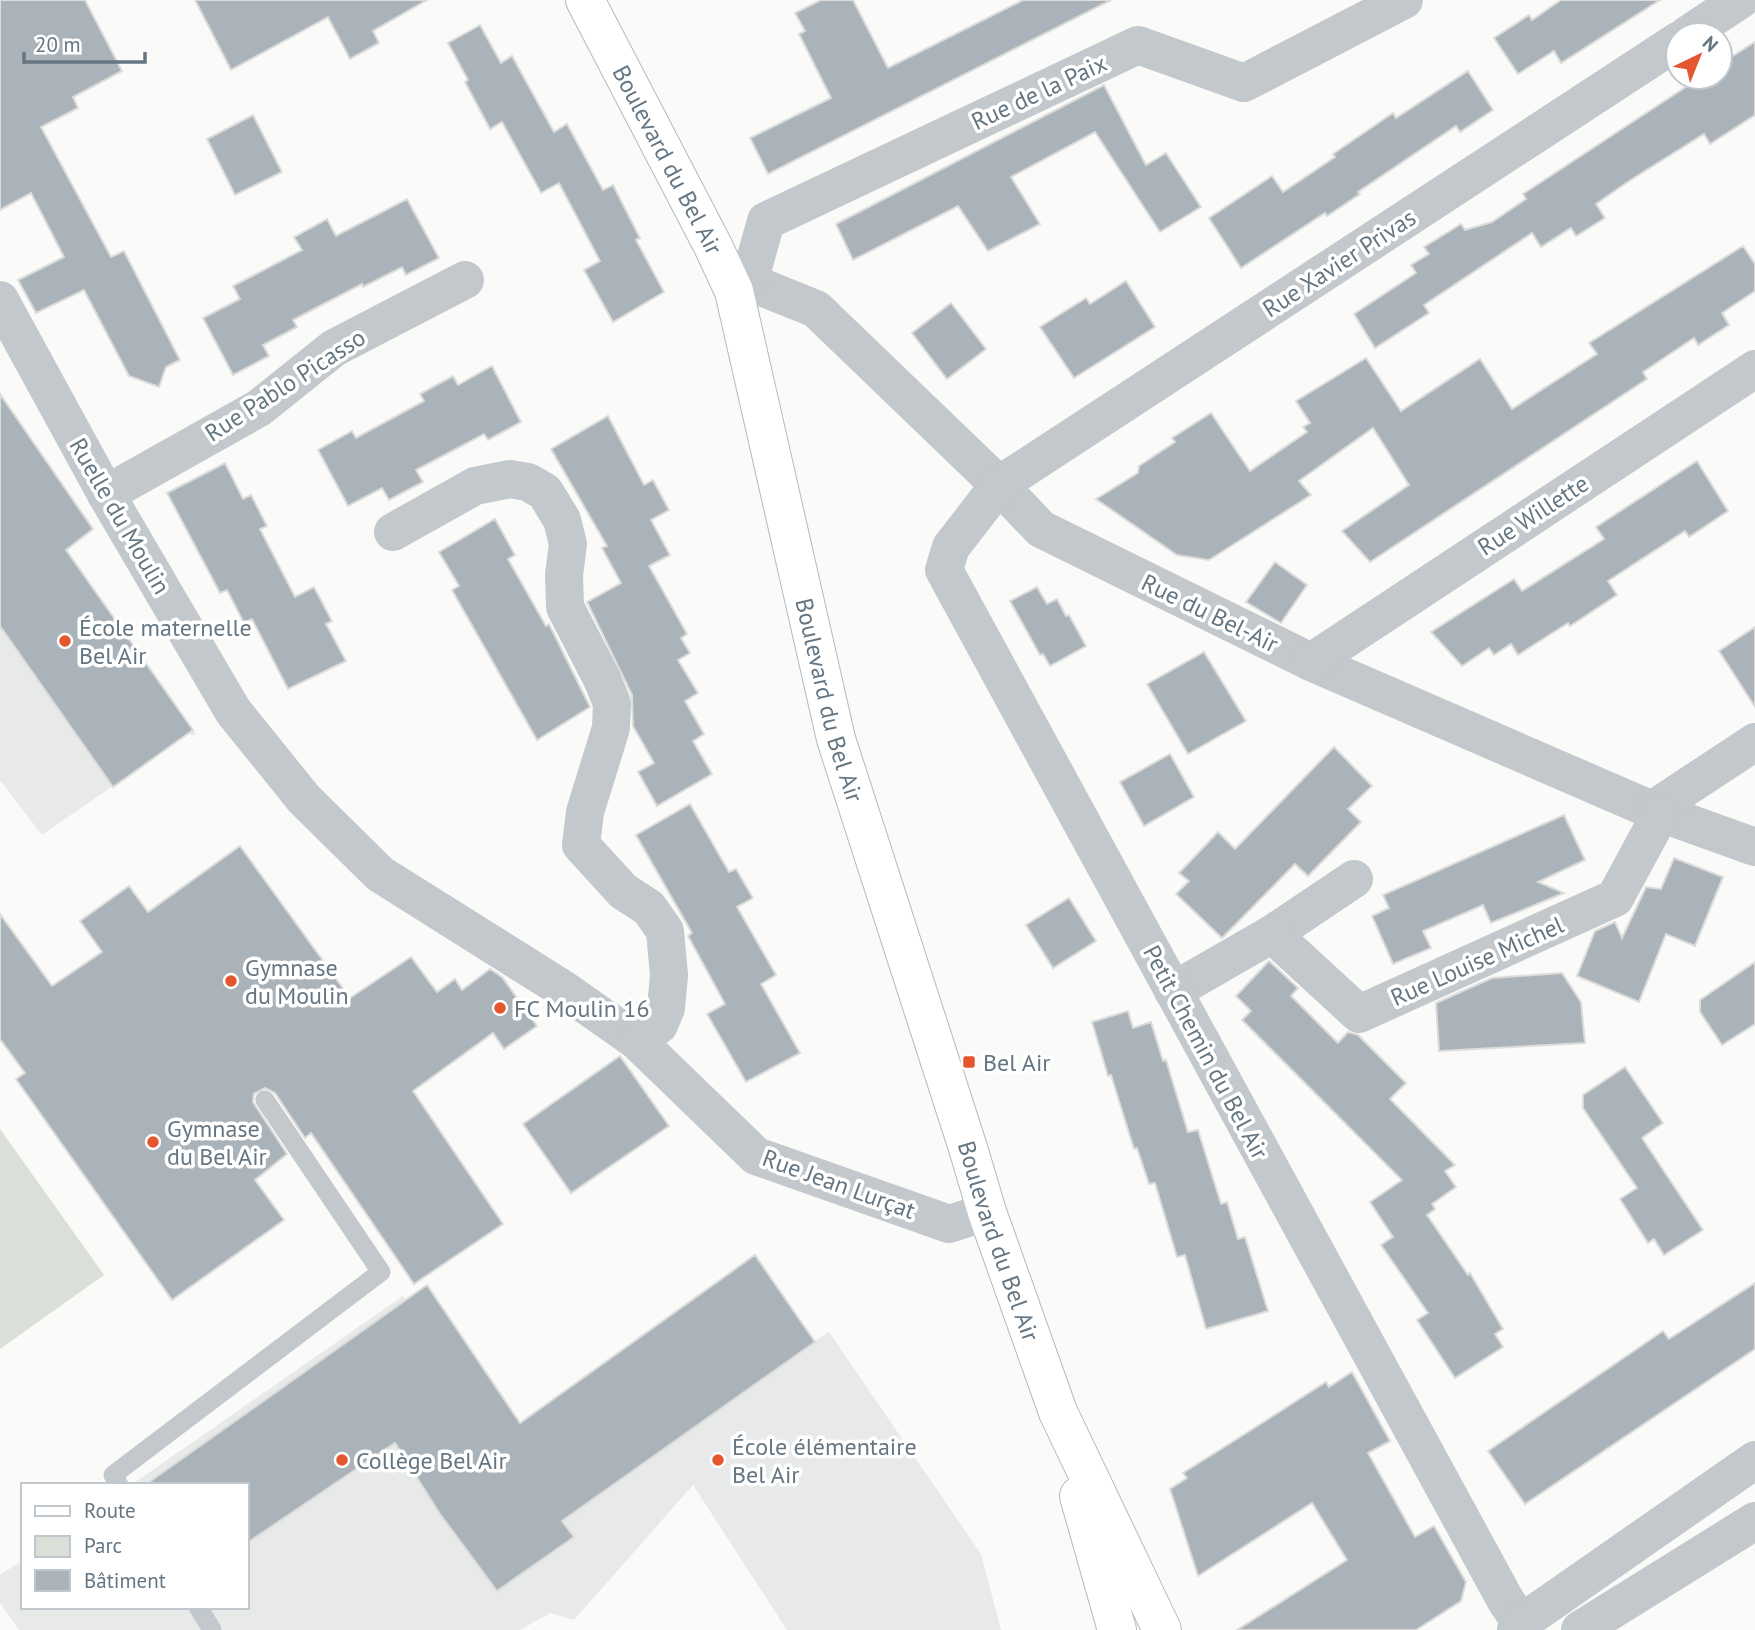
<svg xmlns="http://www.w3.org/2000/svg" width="1755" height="1630" font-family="'PT Sans',sans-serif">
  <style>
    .built { fill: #e8e9e9 }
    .green { fill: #dadfd7 }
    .building { fill: #aab3b9; stroke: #dcdcda; stroke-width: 2 }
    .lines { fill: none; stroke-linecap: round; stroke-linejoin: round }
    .secondary-casing { stroke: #b3babf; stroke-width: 40 }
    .service { stroke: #c3c8cc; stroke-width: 19 }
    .minor { stroke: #c3c8cc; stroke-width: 38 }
    .secondary { stroke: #fff; stroke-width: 38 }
    .poi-dot { fill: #e4572e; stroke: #fff; stroke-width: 2.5 }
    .labels { text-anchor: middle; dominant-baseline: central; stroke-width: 7; stroke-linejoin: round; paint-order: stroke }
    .street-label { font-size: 24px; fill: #657683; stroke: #fff }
    .poi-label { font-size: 24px; fill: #657683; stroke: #fff; text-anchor: start }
  </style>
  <rect width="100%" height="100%" fill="#fafaf8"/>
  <g class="built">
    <polygon points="0,393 93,529 67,550 196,734 192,736 189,733 42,835 0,780"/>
    <polygon points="755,1255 815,1341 829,1332 981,1554 1001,1630 787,1630 693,1485 574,1620 550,1613 520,1630 19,1630 0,1603 0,1575 23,1560 23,1607 247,1607 247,1485 131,1485 403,1296 502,1436"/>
  </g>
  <polygon class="green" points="0,1129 104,1275 0,1349"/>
  <g class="building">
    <polygon points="0,0 85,0 122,71 73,97 78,108 41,127 111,257 124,251 180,360 166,367 159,387 129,376 84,290 36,313 18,280 64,257 31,193 0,210"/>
    <polygon points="195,0 427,0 373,31 379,43 350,59 328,17 231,70"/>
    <polygon points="821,0 853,0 888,68 1023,0 1111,0 768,174 750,138 831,98 799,34 805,31 795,13"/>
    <polygon points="1561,0 1660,0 1561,63 1554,51 1518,74 1494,38 1529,15 1532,20"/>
    <polygon points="480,25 501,63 512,56 554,132 567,124 603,190 613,185 640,238 636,240 664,292 613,322 584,270 600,261 559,183 541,193 502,122 490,129 465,82 468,80 448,43"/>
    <polygon points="1755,42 1755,115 1710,144 1704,134 1629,181 1596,204 1605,218 1576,236 1571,228 1541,247 1532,233 1424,305 1429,313 1375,348 1354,314 1416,273 1411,265 1429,254 1424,247 1461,224 1465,230 1492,222 1526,199 1523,194 1701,77 1720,77 1720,64"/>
    <polygon points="1468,71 1493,110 1460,132 1456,126 1358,192 1360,194 1327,216 1325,213 1241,268 1209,218 1272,176 1283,192 1335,157 1333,154 1393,113 1396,118"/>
    <polygon points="1104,85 1146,165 1166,153 1201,207 1160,232 1095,132 1011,177 1040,224 988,251 958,206 853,260 836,224"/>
    <polygon points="253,115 282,172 235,195 207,139"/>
    <polygon points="407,199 439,258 406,275 402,267 363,287 362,284 293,320 297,327 263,345 269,356 233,375 203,318 240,299 233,286 302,250 294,237 327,219 336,236"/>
    <polygon points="1743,246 1755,264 1755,291 1722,313 1729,325 1698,345 1694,338 1643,372 1647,379 1370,562 1342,531 1409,485 1373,428 1299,481 1311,495 1209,560 1177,555 1096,499 1138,473 1139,466 1175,442 1172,438 1211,413 1250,471 1307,432 1303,427 1310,423 1296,401 1366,358 1401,411 1480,359 1512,409 1597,354 1589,343"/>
    <polygon points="1126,281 1155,327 1074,378 1040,327 1086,298 1090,304"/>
    <polygon points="951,303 986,349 947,379 912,333"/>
    <polygon points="492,366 521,422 488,440 484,434 416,470 423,482 389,500 382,488 348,506 318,450 352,431 356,438 424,401 420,394 453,376 458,385"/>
    <polygon points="0,394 93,529 66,550 193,730 113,787 0,626"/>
    <polygon points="608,416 644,485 653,480 669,510 651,520 670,555 649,566 687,634 681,638 690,653 678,660 698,693 685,701 704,734 693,741 712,774 657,806 638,772 654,763 633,726 632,695 587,602 621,583 602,548 607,546 551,449"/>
    <polygon points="1697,461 1728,511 1689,537 1685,531 1608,581 1617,595 1570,626 1568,623 1518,655 1511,644 1494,655 1489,648 1462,666 1431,632 1514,579 1522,591 1604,539 1596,527"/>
    <polygon points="225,463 243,499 251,495 267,526 260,529 295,597 314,587 332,621 326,624 346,661 288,689 252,619 244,623 227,590 220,593 167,493"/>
    <polygon points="495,519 515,555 508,559 546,626 549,624 590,707 537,740 452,590 459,586 439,552"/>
    <polygon points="1275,562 1307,585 1281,623 1246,602"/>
    <polygon points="1037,587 1047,604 1057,599 1066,616 1069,615 1086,646 1050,666 1043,654 1040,655 1010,601"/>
    <polygon points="1755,627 1755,707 1719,651"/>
    <polygon points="1204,652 1246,721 1188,754 1147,684"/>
    <polygon points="1334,747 1372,786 1348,809 1361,822 1308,876 1295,864 1222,938 1176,894 1189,881 1179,873 1218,832 1235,849"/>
    <polygon points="1170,754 1194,797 1144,826 1120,782"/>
    <polygon points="690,804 729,872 736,869 753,898 737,907 776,975 761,984 800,1053 746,1082 707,1014 725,1004 688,936 692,933 636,835"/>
    <polygon points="1564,815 1585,860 1538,882 1564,893 1491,923 1483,905 1423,931 1431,948 1393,964 1372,916 1389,908 1383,895"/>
    <polygon points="240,846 350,998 411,957 437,992 455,979 462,990 490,969 502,977 537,1026 504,1049 493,1033 413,1091 503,1224 414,1284 311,1133 305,1138 275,1093 265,1088 254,1094 253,1102 287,1154 255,1180 284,1220 172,1300 16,1079 25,1073 0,1039 0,914 52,986 102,952 80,921 129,886 148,912"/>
    <polygon points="1674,858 1723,877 1695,946 1666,934 1639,1002 1577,976 1595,931 1615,922 1622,938 1646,887 1661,889"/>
    <polygon points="1069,898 1096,941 1053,968 1026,925"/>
    <polygon points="1269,961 1298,988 1291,996 1338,1043 1348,1032 1358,1035 1406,1083 1390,1099 1455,1165 1445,1171 1456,1187 1432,1204 1435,1209 1427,1215 1468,1275 1470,1273 1503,1329 1495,1334 1503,1347 1455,1378 1417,1320 1428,1313 1381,1245 1393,1237 1370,1202 1402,1180 1242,1020 1251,1011 1236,996"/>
    <polygon points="1755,962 1755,1024 1722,1045 1700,1012 1700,1000"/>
    <polygon points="1562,973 1581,1002 1585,1043 1439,1051 1436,1003 1492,978"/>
    <polygon points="1128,1011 1133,1028 1151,1022 1163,1061 1166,1060 1188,1132 1198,1130 1221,1204 1227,1202 1238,1239 1245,1237 1268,1311 1206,1329 1185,1255 1177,1257 1155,1183 1149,1184 1137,1148 1134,1149 1111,1075 1108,1076 1092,1022"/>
    <polygon points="620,1056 669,1126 571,1193 523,1124"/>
    <polygon points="1625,1067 1663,1123 1642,1138 1703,1230 1664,1255 1654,1239 1648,1243 1620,1199 1637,1188 1583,1108 1583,1095"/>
    <polygon points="755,1255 815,1342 562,1521 574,1537 497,1591 440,1514 395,1443 247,1543 247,1485 145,1485 427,1285 520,1423"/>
    <polygon points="1755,1283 1755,1349 1525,1504 1488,1451 1663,1331 1669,1339"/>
    <polygon points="1352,1372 1390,1441 1368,1453 1415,1537 1434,1526 1466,1582 1461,1601 1416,1630 1237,1630 1347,1560 1312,1503 1198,1576 1170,1489 1187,1478 1183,1473 1237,1439 1326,1382 1329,1387"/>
  </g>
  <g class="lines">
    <defs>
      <g id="secondary">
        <path id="s1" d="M 585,0 L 713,246 L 734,291 L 836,739 L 968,1148 L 987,1212 L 1058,1412 L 1162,1630"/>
        <polyline points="1079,1496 1117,1630"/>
      </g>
    </defs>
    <use href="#secondary" class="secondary-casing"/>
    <g class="service">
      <polyline points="119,1485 113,1475 381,1272 265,1100"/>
      <polyline points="198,1607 212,1630"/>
    </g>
    <g class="minor">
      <polyline points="1687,35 1740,0"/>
      <polyline points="749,282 816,309 999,485 1041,529 1311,662 1652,810 1755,847"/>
      <polyline points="749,282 766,221 1138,45 1244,83 1404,0"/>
      <polyline points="0,300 106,494 233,711 304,799 380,874 563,989 637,1041"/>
      <polyline points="106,494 259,408 334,348 465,280"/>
      <polyline points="393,532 475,486 510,479 528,482 545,492 562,520 568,544 564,575 565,607 602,679 612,703 611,728 585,812 581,845 623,891 649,908 665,931 669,975 666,1008 659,1025 637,1041 756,1156 949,1224 987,1212"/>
      <polyline points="1311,662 1755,369"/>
      <polyline points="1652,810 1755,742"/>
      <polyline points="1272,934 1354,879"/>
      <polyline points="1173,991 1272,934 1359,1014 1615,898 1661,813"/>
      <polyline points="1521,1623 1506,1601 944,570 951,547 999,485 1678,41"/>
      <polyline points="1516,1630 1521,1623 1755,1460"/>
      <polyline points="1580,1630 1755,1521"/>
    </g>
    <use href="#secondary" class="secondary"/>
  </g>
  <g class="poi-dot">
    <circle cx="65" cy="641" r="7"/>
    <circle cx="231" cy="981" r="7"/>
    <circle cx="500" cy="1008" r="7"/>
    <rect x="962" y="1055" width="14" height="14" rx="3.5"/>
    <circle cx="153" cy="1142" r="7"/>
    <circle cx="342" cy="1460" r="7"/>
    <circle cx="718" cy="1460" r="7"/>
  </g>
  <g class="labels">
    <g class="street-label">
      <text transform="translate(1039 92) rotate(-25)">Rue de la Paix</text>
      <text stroke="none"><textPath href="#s1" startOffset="180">Boulevard du Bel Air</textPath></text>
      <text transform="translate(1339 263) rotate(-33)">Rue Xavier Privas</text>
      <text transform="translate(285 385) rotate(-33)">Rue Pablo Picasso</text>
      <text transform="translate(1533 515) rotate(-33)">Rue Willette</text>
      <text transform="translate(120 516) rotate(60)">Ruelle du Moulin</text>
      <text transform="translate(1210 613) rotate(26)">Rue du Bel-Air</text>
      <text stroke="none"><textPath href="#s1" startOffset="747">Boulevard du Bel Air</textPath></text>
      <text transform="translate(1477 961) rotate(-24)">Rue Louise Michel</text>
      <text transform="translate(1206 1052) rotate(62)">Petit Chemin du Bel Air</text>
      <text transform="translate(839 1184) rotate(20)">Rue Jean Lurçat</text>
      <text stroke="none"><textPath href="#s1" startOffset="1314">Boulevard du Bel Air</textPath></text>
    </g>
    <g class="poi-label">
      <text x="79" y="627">École maternelle<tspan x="79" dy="28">Bel Air</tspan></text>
      <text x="245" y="967">Gymnase<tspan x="245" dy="28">du Moulin</tspan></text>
      <text x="514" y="1008">FC Moulin 16</text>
      <text x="983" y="1062">Bel Air</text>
      <text x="167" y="1128">Gymnase<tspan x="167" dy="28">du Bel Air</tspan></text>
      <text x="732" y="1446">École élémentaire<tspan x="732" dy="28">Bel Air</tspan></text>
      <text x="356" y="1460">Collège Bel Air</text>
    </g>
  </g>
  <rect x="21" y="1483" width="228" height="126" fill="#ffffff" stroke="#c1c8cd" stroke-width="2"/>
  <rect x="35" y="1506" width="35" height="10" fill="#ffffff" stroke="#c1c8cd" stroke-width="2"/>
  <text x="84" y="1518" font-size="21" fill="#657683">Route</text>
  <rect x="35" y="1536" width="35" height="21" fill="#dadfd7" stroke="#c1c8cd" stroke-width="2"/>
  <text x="84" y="1553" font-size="21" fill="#657683">Parc</text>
  <rect x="35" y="1570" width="35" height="21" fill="#aab3b9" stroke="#c1c8cd" stroke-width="2"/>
  <text x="84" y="1588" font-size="21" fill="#657683">Bâtiment</text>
  <g transform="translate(1699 56) rotate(43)"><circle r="33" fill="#ffffff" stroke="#c1c8cd" stroke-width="2"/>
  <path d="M0-5L12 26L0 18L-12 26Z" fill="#e4572e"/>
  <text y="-10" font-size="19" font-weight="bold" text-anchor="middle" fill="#657683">N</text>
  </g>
  <path d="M24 52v10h121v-10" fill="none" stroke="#657683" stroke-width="3.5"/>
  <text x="35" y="52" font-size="21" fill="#657683" stroke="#ffffff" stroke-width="5" paint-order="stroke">20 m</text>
</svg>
